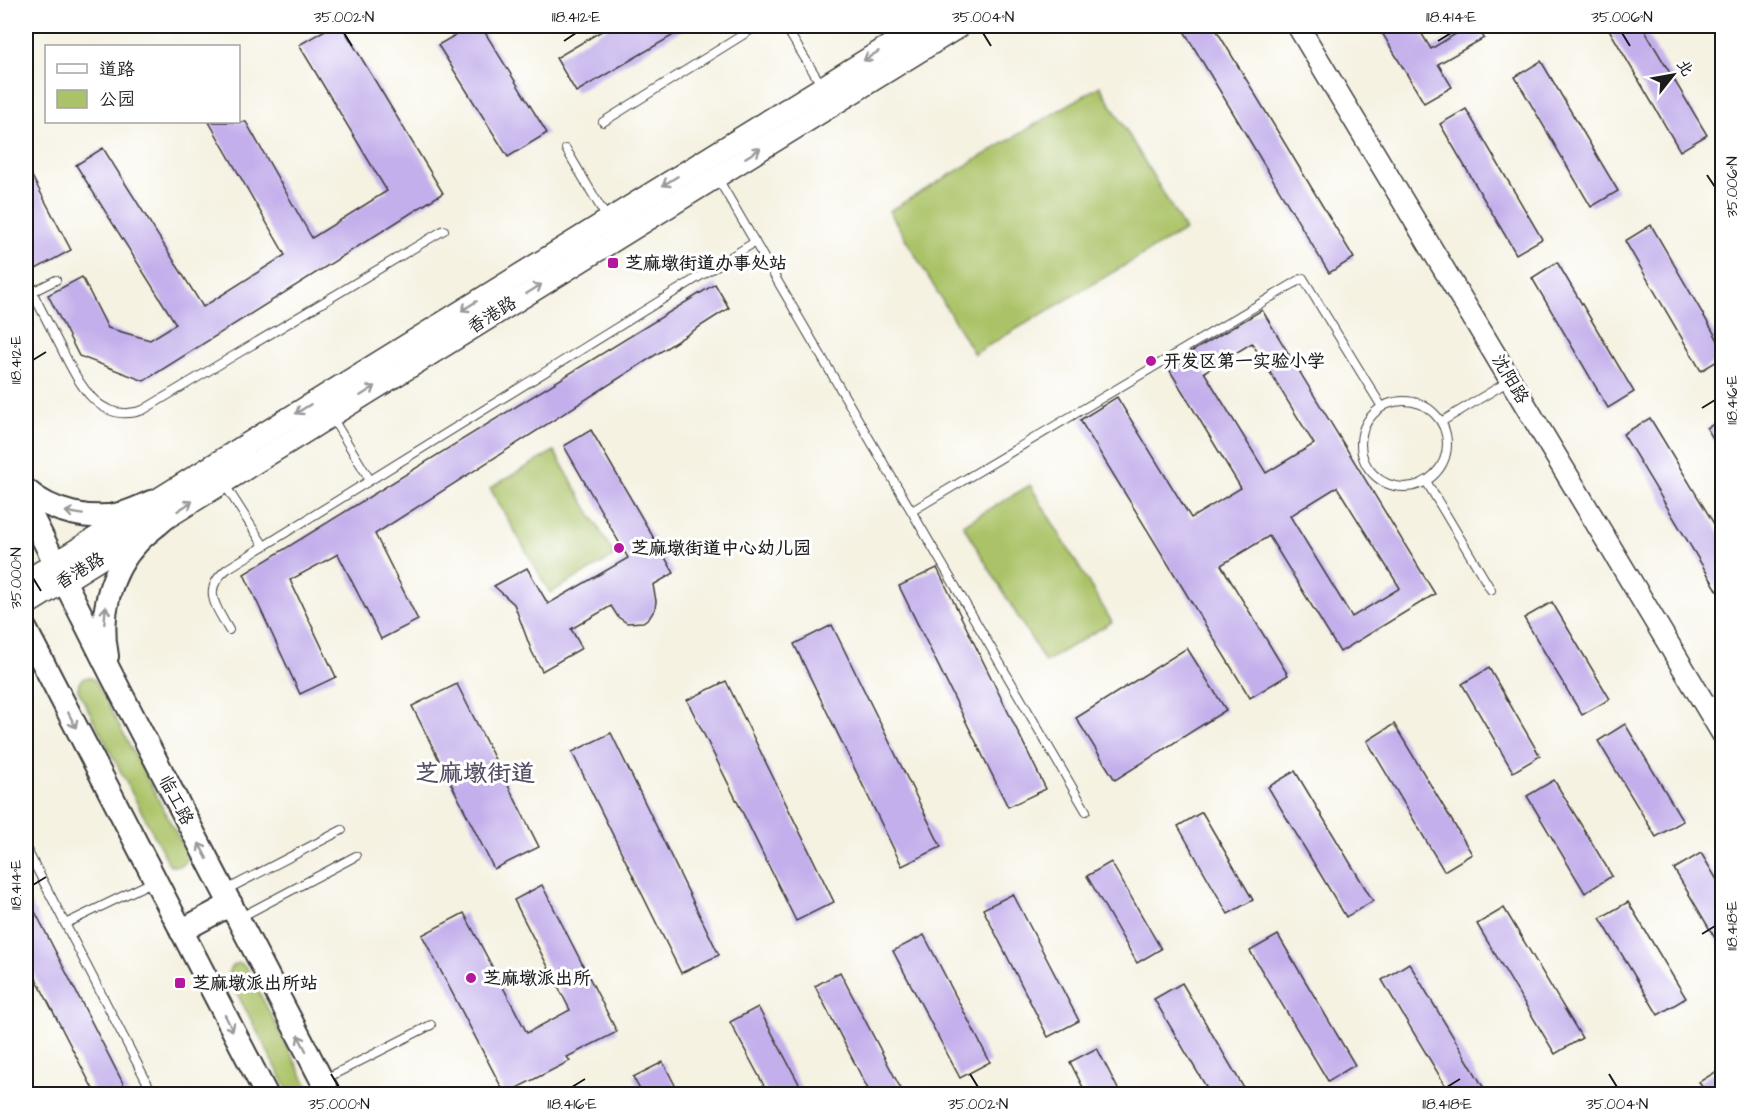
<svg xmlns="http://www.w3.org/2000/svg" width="1748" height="1120" font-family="'Architects Daughter','LXGW WenKai TC',sans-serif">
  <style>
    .green { fill: #abc368; stroke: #647042; stroke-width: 1.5 }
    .building { fill: #c3afeb; fill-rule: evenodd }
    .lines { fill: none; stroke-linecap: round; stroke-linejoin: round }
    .lane-casing { stroke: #3d3c3a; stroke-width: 10 }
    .street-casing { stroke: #3d3c3a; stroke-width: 18 }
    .secondary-casing { stroke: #3d3c3a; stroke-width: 24 }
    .primary-casing { stroke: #3d3c3a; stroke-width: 26 }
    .lane { stroke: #fff; stroke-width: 8 }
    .street { stroke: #fff; stroke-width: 15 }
    .secondary { stroke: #fff; stroke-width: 21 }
    .primary { stroke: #fff; stroke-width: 22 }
    .oneway { stroke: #999 }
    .ticks { fill: none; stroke: #1c1c1c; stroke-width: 2 }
    .poi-dot { fill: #b5179e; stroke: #fff; stroke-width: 2 }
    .labels { text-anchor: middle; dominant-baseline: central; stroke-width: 6; stroke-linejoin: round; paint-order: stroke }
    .poi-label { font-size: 18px; font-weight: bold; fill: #1c1c1c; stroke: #fff; text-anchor: start }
    .street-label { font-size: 18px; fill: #1c1c1c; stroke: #fff }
    .district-label { font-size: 24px; font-weight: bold; fill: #564f64; stroke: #fff }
    .neatline { fill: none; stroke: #1c1c1c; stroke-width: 2 }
    .ticks-label { font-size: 15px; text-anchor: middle; fill: #1c1c1c }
  </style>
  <rect width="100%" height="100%" fill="#fff"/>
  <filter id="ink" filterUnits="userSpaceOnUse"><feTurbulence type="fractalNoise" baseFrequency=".0167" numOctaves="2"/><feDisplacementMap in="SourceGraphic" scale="12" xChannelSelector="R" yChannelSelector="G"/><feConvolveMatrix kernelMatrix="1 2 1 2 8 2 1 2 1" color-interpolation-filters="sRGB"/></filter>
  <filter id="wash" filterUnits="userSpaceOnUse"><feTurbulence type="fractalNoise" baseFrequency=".008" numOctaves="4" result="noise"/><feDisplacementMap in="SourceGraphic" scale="24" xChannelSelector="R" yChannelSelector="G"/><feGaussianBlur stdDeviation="1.35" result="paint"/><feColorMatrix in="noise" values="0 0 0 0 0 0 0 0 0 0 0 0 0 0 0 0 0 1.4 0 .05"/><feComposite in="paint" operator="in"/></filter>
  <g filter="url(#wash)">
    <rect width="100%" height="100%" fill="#f5f2e2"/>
    <g class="green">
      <polygon points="1100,86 1185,230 974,354 889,211"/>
      <polygon points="554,451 615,556 550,593 490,488"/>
      <polygon points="1030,485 1112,622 1045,662 963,525"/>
      <path d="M 89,677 L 95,680 L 187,854 L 186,862 C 181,867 176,868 169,864 L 78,690 C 78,681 81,679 89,677 Z"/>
      <path d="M 240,963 L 246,967 L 312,1094 L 290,1094 L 228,976 C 229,967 232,965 240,963 Z"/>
    </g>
    <g id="blocks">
      <g class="building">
        <polygon points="332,26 342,26 443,193 144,381 79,356 48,295 82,277 108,328 150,340 176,324 76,165 103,148 203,307 285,255 209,122 246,122 312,238 387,191 299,45"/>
        <polygon points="471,26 481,26 547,133 508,157 438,45"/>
        <polygon points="610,26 689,26 576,92 556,58"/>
        <polygon points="1181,26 1214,26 1354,258 1329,273"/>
        <polygon points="1378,26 1417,26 1431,49 1459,32 1455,26 1477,26 1484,38 1438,64 1452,87 1424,103"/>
        <polygon points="1607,26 1642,26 1707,135 1680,151"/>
        <polygon points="1541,61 1618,191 1591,207 1515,77"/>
        <polygon points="1466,109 1542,239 1516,254 1440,124"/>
        <polygon points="26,165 71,250 36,269 26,248"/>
        <polygon points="1651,225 1722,347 1722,358 1701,371 1625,241"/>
        <polygon points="1557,262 1634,392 1608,408 1532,278"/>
        <polygon points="715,284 729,308 375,534 418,620 381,639 338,554 290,580 336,677 300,694 244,574"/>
        <path d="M 1262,310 L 1435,594 L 1340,652 L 1269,536 L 1221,565 L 1288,675 L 1250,698 L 1080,420 L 1117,397 L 1191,518 L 1241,488 L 1167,366 ZM 1252,343 L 1314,444 L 1266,473 L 1204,372 ZM 1337,487 L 1400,588 L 1352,617 L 1290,516 Z"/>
        <polygon points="1650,418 1722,537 1722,598 1623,434"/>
        <polygon points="1722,419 1722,454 1707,428"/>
        <polygon points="591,430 674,573 653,585 656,601 655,609 650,617 643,622 627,623 618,617 611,606 571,629 582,648 542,671 532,652 514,604 494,586 527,568 548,604 628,558 564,446"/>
        <polygon points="937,568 1046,789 1008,807 899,586"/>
        <polygon points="1552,602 1610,699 1582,715 1524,618"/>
        <polygon points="832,625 941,847 902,866 794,644"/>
        <polygon points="1187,648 1226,710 1115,780 1076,718"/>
        <polygon points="1489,668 1540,756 1513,772 1462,684"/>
        <polygon points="726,681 834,902 796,921 687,700"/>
        <polygon points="457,684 539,847 494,869 412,706"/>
        <polygon points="1394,724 1472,854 1444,871 1367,741"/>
        <polygon points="1625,724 1683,821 1656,837 1598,741"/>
        <polygon points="611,733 719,955 681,973 572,752"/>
        <polygon points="1295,771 1373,901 1346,917 1268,787"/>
        <polygon points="1554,780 1612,876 1585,893 1527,796"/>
        <polygon points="1202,812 1253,900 1228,914 1178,826"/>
        <polygon points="1701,853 1722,888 1722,950 1674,869"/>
        <polygon points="1111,862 1161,949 1137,963 1087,876"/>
        <polygon points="542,885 617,1032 567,1057 570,1061 505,1094 422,935 464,913 527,1033 570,1010 514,900"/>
        <polygon points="26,894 129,1095 96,1095 26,959"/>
        <polygon points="1013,894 1079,1021 1048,1037 983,909"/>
        <polygon points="1628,902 1686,998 1658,1015 1600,918"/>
        <polygon points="1504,908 1582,1038 1555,1054 1477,924"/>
        <polygon points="924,935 990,1062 960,1078 893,951"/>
        <polygon points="1278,935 1355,1065 1328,1081 1250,951"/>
        <polygon points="1409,963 1488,1095 1451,1095 1382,980"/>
        <polygon points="840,972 904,1095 871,1095 815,986"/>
        <polygon points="1182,983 1248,1095 1211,1095 1154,999"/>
        <polygon points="758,1007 805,1095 769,1095 730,1022"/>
        <polygon points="1097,1048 1121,1095 1087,1095 1070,1062"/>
        <polygon points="663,1062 680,1095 643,1095 633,1077"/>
        <polygon points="1722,1068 1722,1095 1707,1095 1699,1082"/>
      </g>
    </g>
  </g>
  <g filter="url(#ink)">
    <use href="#blocks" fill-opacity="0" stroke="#3d3c3a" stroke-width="1.5"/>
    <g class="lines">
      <defs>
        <g id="lane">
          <polyline points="785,26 822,86"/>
          <polyline points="603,122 757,26"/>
          <polyline points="566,149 608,220"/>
          <polyline points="717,177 1086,811"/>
          <path d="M 26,279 C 36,300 47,321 58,342 C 75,374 95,427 143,410 L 444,230"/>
          <polyline points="26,295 56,280"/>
          <circle cx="1404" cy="444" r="43"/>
          <polyline points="331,416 370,480"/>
          <polyline points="1441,422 1509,381"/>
          <polyline points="1426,481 1491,590"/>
          <polyline points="225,485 264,546"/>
          <polyline points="912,511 1303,278 1382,407"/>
          <path d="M 229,630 C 216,606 201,590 227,569 L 755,242"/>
          <polyline points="26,848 153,1094"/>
          <polyline points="226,890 342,830"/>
          <polyline points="239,918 356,856"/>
          <polyline points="65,924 154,881"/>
          <polyline points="323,1080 431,1025"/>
        </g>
        <polyline id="street" points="1708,709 1722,700"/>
        <g id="secondary">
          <polyline points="1298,26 1722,733"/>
          <polyline points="26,581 921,26"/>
          <polyline points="26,605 960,26"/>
        </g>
        <g id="primary">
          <path d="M 26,490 C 51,512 91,522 124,513 C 134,510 142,506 151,502"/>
          <polyline points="26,505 110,672 329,1094"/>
          <polyline points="26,630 266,1094"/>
          <path d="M 107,656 C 99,617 109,572 137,543 C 144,535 154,528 162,521"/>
          <polyline points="181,931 231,904"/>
        </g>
      </defs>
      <use href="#lane" class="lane-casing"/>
      <use href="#street" class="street-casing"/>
      <use href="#secondary" class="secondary-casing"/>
      <use href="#primary" class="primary-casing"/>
      <use href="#lane" class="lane"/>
      <use href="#street" class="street"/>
      <use href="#secondary" class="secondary"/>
      <use href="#primary" class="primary"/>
    </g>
    <defs><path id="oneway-shaft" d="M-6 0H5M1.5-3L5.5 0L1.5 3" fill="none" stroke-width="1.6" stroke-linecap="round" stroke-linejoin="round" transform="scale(1.5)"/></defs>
    <g class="oneway">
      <use href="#oneway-shaft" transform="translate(871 56) rotate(148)"/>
      <use href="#oneway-shaft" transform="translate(753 153) rotate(-32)"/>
      <use href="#oneway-shaft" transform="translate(670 181) rotate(148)"/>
      <use href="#oneway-shaft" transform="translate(534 289) rotate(-32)"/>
      <use href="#oneway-shaft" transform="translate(469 306) rotate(148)"/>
      <use href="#oneway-shaft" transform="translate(368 391) rotate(-32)"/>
      <use href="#oneway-shaft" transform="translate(303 409) rotate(148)"/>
      <use href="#oneway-shaft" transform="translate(185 506) rotate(-33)"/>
      <use href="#oneway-shaft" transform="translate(74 513) rotate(-170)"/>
      <use href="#oneway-shaft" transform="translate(105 615) rotate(-86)"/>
      <use href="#oneway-shaft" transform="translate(72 720) rotate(63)"/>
      <use href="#oneway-shaft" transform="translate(203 851) rotate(-118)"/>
      <use href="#oneway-shaft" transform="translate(229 1023) rotate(63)"/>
      <use href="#oneway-shaft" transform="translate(302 1043) rotate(-117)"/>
    </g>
  </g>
  <path class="ticks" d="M 344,33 L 352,46M 983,33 L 991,46M 1622,33 L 1630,46M 564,41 L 576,33M 1438,41 L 1451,33M 1707,175 L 1715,187M 33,360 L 46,352M 1702,408 L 1715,400M 33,578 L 41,591M 33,885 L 46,877M 1702,934 L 1715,926M 331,1074 L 339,1087M 970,1074 L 978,1087M 1609,1074 L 1617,1087M 572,1087 L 585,1079M 1447,1087 L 1460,1079"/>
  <g class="poi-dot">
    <rect x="607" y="257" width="12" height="12" rx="3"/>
    <circle cx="1151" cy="361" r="6"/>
    <circle cx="619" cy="548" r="6"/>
    <circle cx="471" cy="978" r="6"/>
    <rect x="174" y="977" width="12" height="12" rx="3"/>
  </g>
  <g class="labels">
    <g class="poi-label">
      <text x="625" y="263">芝麻墩街道办事处站</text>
      <text x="1163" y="361">开发区第一实验小学</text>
      <text x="631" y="548">芝麻墩街道中心幼儿园</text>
      <text x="483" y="978">芝麻墩派出所</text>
      <text x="192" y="983">芝麻墩派出所站</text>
    </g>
    <g class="street-label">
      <text transform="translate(492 315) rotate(-32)">香港路</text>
      <text transform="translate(1510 379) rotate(59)">沈阳路</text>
      <text transform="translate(80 571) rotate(-31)">香港路</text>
      <text transform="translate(176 800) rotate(62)">临工路</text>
    </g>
    <g class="district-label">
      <text x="475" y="774">芝麻墩街道</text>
    </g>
  </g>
  <rect width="1748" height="1120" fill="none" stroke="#fff" stroke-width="66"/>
  <rect x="45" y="45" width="195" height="78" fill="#ffffff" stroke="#a4a4a4" stroke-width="1.5"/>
  <rect x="57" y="64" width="30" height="9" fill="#ffffff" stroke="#a4a4a4" stroke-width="1.5"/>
  <text x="99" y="75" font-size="18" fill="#1c1c1c">道路</text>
  <rect x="57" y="90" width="30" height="18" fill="#abc368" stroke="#a4a4a4" stroke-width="1.5"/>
  <text x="99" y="105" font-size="18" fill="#1c1c1c">公园</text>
  <g transform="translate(1673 75) rotate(59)" stroke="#ffffff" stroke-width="4.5" paint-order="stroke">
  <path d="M0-4.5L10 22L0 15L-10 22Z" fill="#1c1c1c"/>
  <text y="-9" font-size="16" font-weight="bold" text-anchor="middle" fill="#1c1c1c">北</text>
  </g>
  <rect x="33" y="33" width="1682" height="1054" class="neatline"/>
  <g class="ticks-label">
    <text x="344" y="22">35.002°N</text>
    <text x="576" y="22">118.412°E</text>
    <text x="983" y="22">35.004°N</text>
    <text x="1451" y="22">118.414°E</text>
    <text x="1622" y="22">35.006°N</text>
    <text transform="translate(1732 187) rotate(-90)" y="5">35.006°N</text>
    <text transform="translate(16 360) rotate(-90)" y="5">118.412°E</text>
    <text transform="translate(1732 400) rotate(-90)" y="5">118.416°E</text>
    <text transform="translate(16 578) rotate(-90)" y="5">35.000°N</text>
    <text transform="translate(16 885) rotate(-90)" y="5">118.414°E</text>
    <text transform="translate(1732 926) rotate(-90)" y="5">118.418°E</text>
    <text x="339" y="1109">35.000°N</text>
    <text x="572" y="1109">118.416°E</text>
    <text x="978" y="1109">35.002°N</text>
    <text x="1447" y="1109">118.418°E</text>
    <text x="1617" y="1109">35.004°N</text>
  </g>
</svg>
